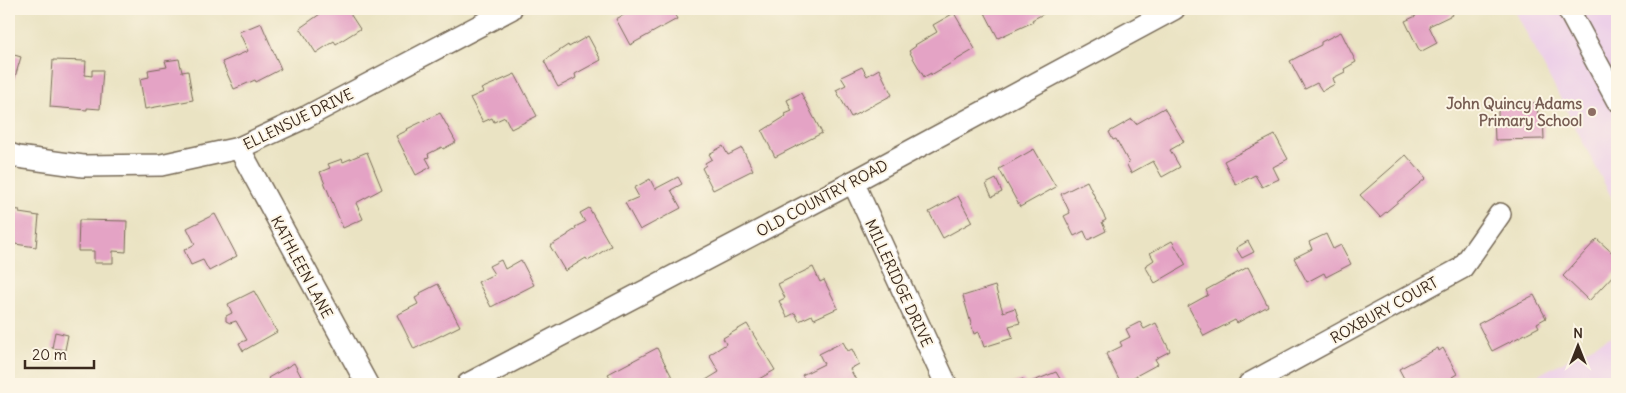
<svg xmlns="http://www.w3.org/2000/svg" width="1626" height="393" font-family="Delius,sans-serif">
  <style>
    .built { fill: #edd0e8 }
    .building { fill: #e4a3c5 }
    .lines { fill: none; stroke-linecap: round; stroke-linejoin: round }
    .minor-casing { stroke: #786b58; stroke-width: 24 }
    .minor { stroke: #fff; stroke-width: 21 }
    .education-dot { fill: #8d6e63; stroke: #fcf5e5; stroke-width: 2 }
    .labels { text-anchor: middle; dominant-baseline: central; stroke-width: 4; stroke-linejoin: round; paint-order: stroke }
    .education-label { font-size: 15px; font-weight: bold; fill: #785e54; stroke: #fcf5e5; text-anchor: end }
    .street-label { font-size: 15px; fill: #3b2a1e; stroke: #fcf5e5 }
  </style>
  <rect width="100%" height="100%" fill="#fcf5e5"/>
  <filter id="ink" filterUnits="userSpaceOnUse"><feTurbulence type="fractalNoise" baseFrequency=".02" numOctaves="2"/><feDisplacementMap in="SourceGraphic" scale="10" xChannelSelector="R" yChannelSelector="G"/><feConvolveMatrix kernelMatrix="1 2 1 2 8 2 1 2 1" color-interpolation-filters="sRGB"/></filter>
  <filter id="wash" filterUnits="userSpaceOnUse"><feTurbulence type="fractalNoise" baseFrequency=".0096" numOctaves="4" result="noise"/><feDisplacementMap in="SourceGraphic" scale="20" xChannelSelector="R" yChannelSelector="G"/><feGaussianBlur stdDeviation="1.12" result="paint"/><feColorMatrix in="noise" values="0 0 0 0 0 0 0 0 0 0 0 0 0 0 0 0 0 1.4 0 .05"/><feComposite in="paint" operator="in"/></filter>
  <g filter="url(#wash)">
    <rect width="100%" height="100%" fill="#eae3c3"/>
    <g class="built">
      <polygon points="1514,9 1614,9 1617,15 1617,208"/>
      <polygon points="1617,333 1617,384 1521,384"/>
    </g>
    <g id="blocks">
      <g class="building">
        <polygon points="316,9 347,9 360,29 336,44 334,41 316,53 300,28 320,14"/>
        <polygon points="635,9 639,9 640,11 644,9 672,9 677,19 630,45 616,19"/>
        <polygon points="983,9 1040,9 1043,14 1032,20 1033,22 998,38"/>
        <polygon points="1413,9 1449,9 1452,15 1429,26 1437,43 1420,52 1405,21 1416,16"/>
        <polygon points="954,13 975,49 931,75 931,73 924,77 909,51 916,46 915,45 937,32 933,25"/>
        <polygon points="261,23 281,69 256,82 255,80 234,89 222,62 248,51 239,32"/>
        <polygon points="1341,32 1356,62 1344,69 1345,72 1333,78 1335,84 1322,91 1317,83 1305,89 1290,61 1321,45 1321,42"/>
        <polygon points="588,36 601,60 575,74 576,78 558,87 544,61 568,45 569,47"/>
        <polygon points="11,54 21,57 9,97 9,56 10,56"/>
        <polygon points="179,59 182,72 188,71 193,100 145,109 140,79 149,77 148,70 167,67 165,61"/>
        <polygon points="53,60 86,61 85,75 92,76 92,70 103,70 100,109 87,108 87,110 50,107"/>
        <polygon points="862,67 867,76 879,69 892,95 851,117 836,90 846,85 841,77"/>
        <polygon points="515,74 537,116 511,129 505,117 494,122 492,118 483,122 470,98 483,92 481,89"/>
        <polygon points="801,93 822,133 775,157 762,131 786,116 785,114 792,111 787,100"/>
        <polygon points="1537,103 1538,116 1543,115 1544,139 1495,140 1494,117 1498,117 1498,104"/>
        <polygon points="1164,108 1184,142 1170,150 1180,167 1162,177 1153,161 1131,173 1127,165 1129,163 1116,139 1113,140 1109,132 1132,119 1136,124"/>
        <polygon points="440,113 456,142 443,149 442,147 428,154 429,157 426,158 431,167 416,175 396,136 408,130 407,129"/>
        <polygon points="1275,135 1288,159 1273,167 1279,179 1262,187 1255,175 1236,185 1224,161"/>
        <polygon points="723,146 728,155 742,148 753,170 713,190 702,168 706,165 705,163 712,159 709,154"/>
        <polygon points="1034,149 1056,187 1020,207 999,169"/>
        <polygon points="367,152 382,189 356,203 363,219 343,228 320,172 330,168 328,164 342,159 343,162"/>
        <polygon points="1406,155 1426,178 1380,217 1360,195"/>
        <polygon points="678,177 682,184 671,190 681,208 640,230 625,203 639,197 634,188 650,179 655,189"/>
        <polygon points="996,179 1002,192 992,197 986,184"/>
        <polygon points="1087,181 1106,220 1102,222 1106,231 1088,240 1084,231 1074,236 1064,216 1070,213 1061,194"/>
        <polygon points="958,196 972,222 943,238 929,212"/>
        <polygon points="589,208 611,246 588,261 586,258 565,271 550,246 568,235 568,234 576,229 575,227 585,222 580,213"/>
        <polygon points="9,209 20,210 19,213 39,216 36,247 15,244 9,244"/>
        <polygon points="215,214 237,256 209,271 203,260 191,265 184,250 195,244 187,228"/>
        <polygon points="79,220 127,221 126,252 113,251 113,263 94,263 94,251 78,251"/>
        <polygon points="1326,234 1333,249 1341,245 1351,264 1326,277 1324,273 1307,282 1294,258 1312,249 1309,242"/>
        <polygon points="1597,239 1617,257 1617,271 1589,301 1563,276"/>
        <polygon points="1172,241 1186,265 1155,283 1145,266 1154,260 1150,253"/>
        <polygon points="1248,241 1254,252 1242,258 1236,248"/>
        <polygon points="501,260 505,269 521,260 534,285 491,307 478,282 494,274 489,266"/>
        <polygon points="813,267 820,282 824,280 838,308 814,319 812,315 799,321 795,313 787,317 779,301 785,298 778,284"/>
        <polygon points="1248,267 1268,306 1237,323 1235,320 1204,336 1188,306 1208,295 1206,290"/>
        <polygon points="438,284 460,326 414,349 397,315 418,304 415,298 421,295 420,293"/>
        <polygon points="995,286 1003,312 1015,308 1020,323 1009,326 1013,338 984,347 979,332 974,334 963,296"/>
        <polygon points="254,291 277,332 243,351 239,343 247,340 236,321 230,323 226,321 226,316 232,313 228,304"/>
        <polygon points="1534,295 1546,318 1537,323 1539,327 1492,351 1478,324"/>
        <polygon points="1140,322 1144,329 1156,323 1170,351 1155,359 1158,364 1121,384 1106,354 1122,346 1120,342 1130,337 1126,329"/>
        <polygon points="747,324 775,370 750,384 747,384 743,379 734,384 702,384 701,383 719,372 709,355 726,344 723,338"/>
        <polygon points="55,332 68,335 65,350 52,348"/>
        <polygon points="843,342 848,351 852,349 859,364 850,369 858,384 807,384 802,375 824,364 819,354"/>
        <polygon points="657,348 673,379 663,384 614,384 608,374"/>
        <polygon points="1438,348 1439,351 1443,348 1457,374 1452,377 1455,383 1407,384 1399,369"/>
        <polygon points="294,363 305,384 271,384 268,378"/>
        <polygon points="1056,372 1063,384 1011,384 1023,379 1026,384"/>
      </g>
    </g>
  </g>
  <g filter="url(#ink)">
    <use href="#blocks" fill-opacity="0" stroke="#786b58" stroke-width="1"/>
    <g class="lines">
      <defs>
        <g id="minor">
          <polyline points="1568,9 1617,100"/>
          <polyline points="239,148 367,384"/>
          <polyline points="9,154 18,157 83,166 161,165 239,148 306,117 511,9"/>
          <polyline points="853,182 946,384"/>
          <polyline points="468,384 853,182 1174,9"/>
          <polyline points="1249,384 1462,268 1500,214"/>
        </g>
      </defs>
      <use href="#minor" class="minor-casing"/>
      <use href="#minor" class="minor"/>
    </g>
  </g>
  <circle class="education-dot" cx="1592" cy="112" r="5"/>
  <g class="labels">
    <g class="education-label">
      <text x="1582" y="103">John Quincy Adams<tspan x="1582" dy="17">Primary School</tspan></text>
    </g>
    <g class="street-label">
      <text transform="translate(298 119) rotate(-26)">ELLENSUE DRIVE</text>
      <text transform="translate(822 198) rotate(-28)">OLD COUNTRY ROAD</text>
      <text transform="translate(302 267) rotate(62)">KATHLEEN LANE</text>
      <text transform="translate(899 283) rotate(65)">MILLERIDGE DRIVE</text>
      <text transform="translate(1384 310) rotate(-29)">ROXBURY COURT</text>
    </g>
  </g>
  <rect width="1626" height="393" fill="none" stroke="#fcf5e5" stroke-width="30"/>
  <g transform="translate(1578 346)" stroke="#fcf5e5" stroke-width="4" paint-order="stroke">
  <path d="M0-4L9 19L0 12L-9 19Z" fill="#3b2a1e"/>
  <text y="-8" font-size="14" font-weight="bold" text-anchor="middle" fill="#3b2a1e">N</text>
  </g>
  <path d="M25 360v8h69v-8" fill="none" stroke="#3b2a1e" stroke-width="2.5"/>
  <text x="32" y="360" font-size="15" fill="#3b2a1e" stroke="#fcf5e5" stroke-width="4" paint-order="stroke">20 m</text>
</svg>
